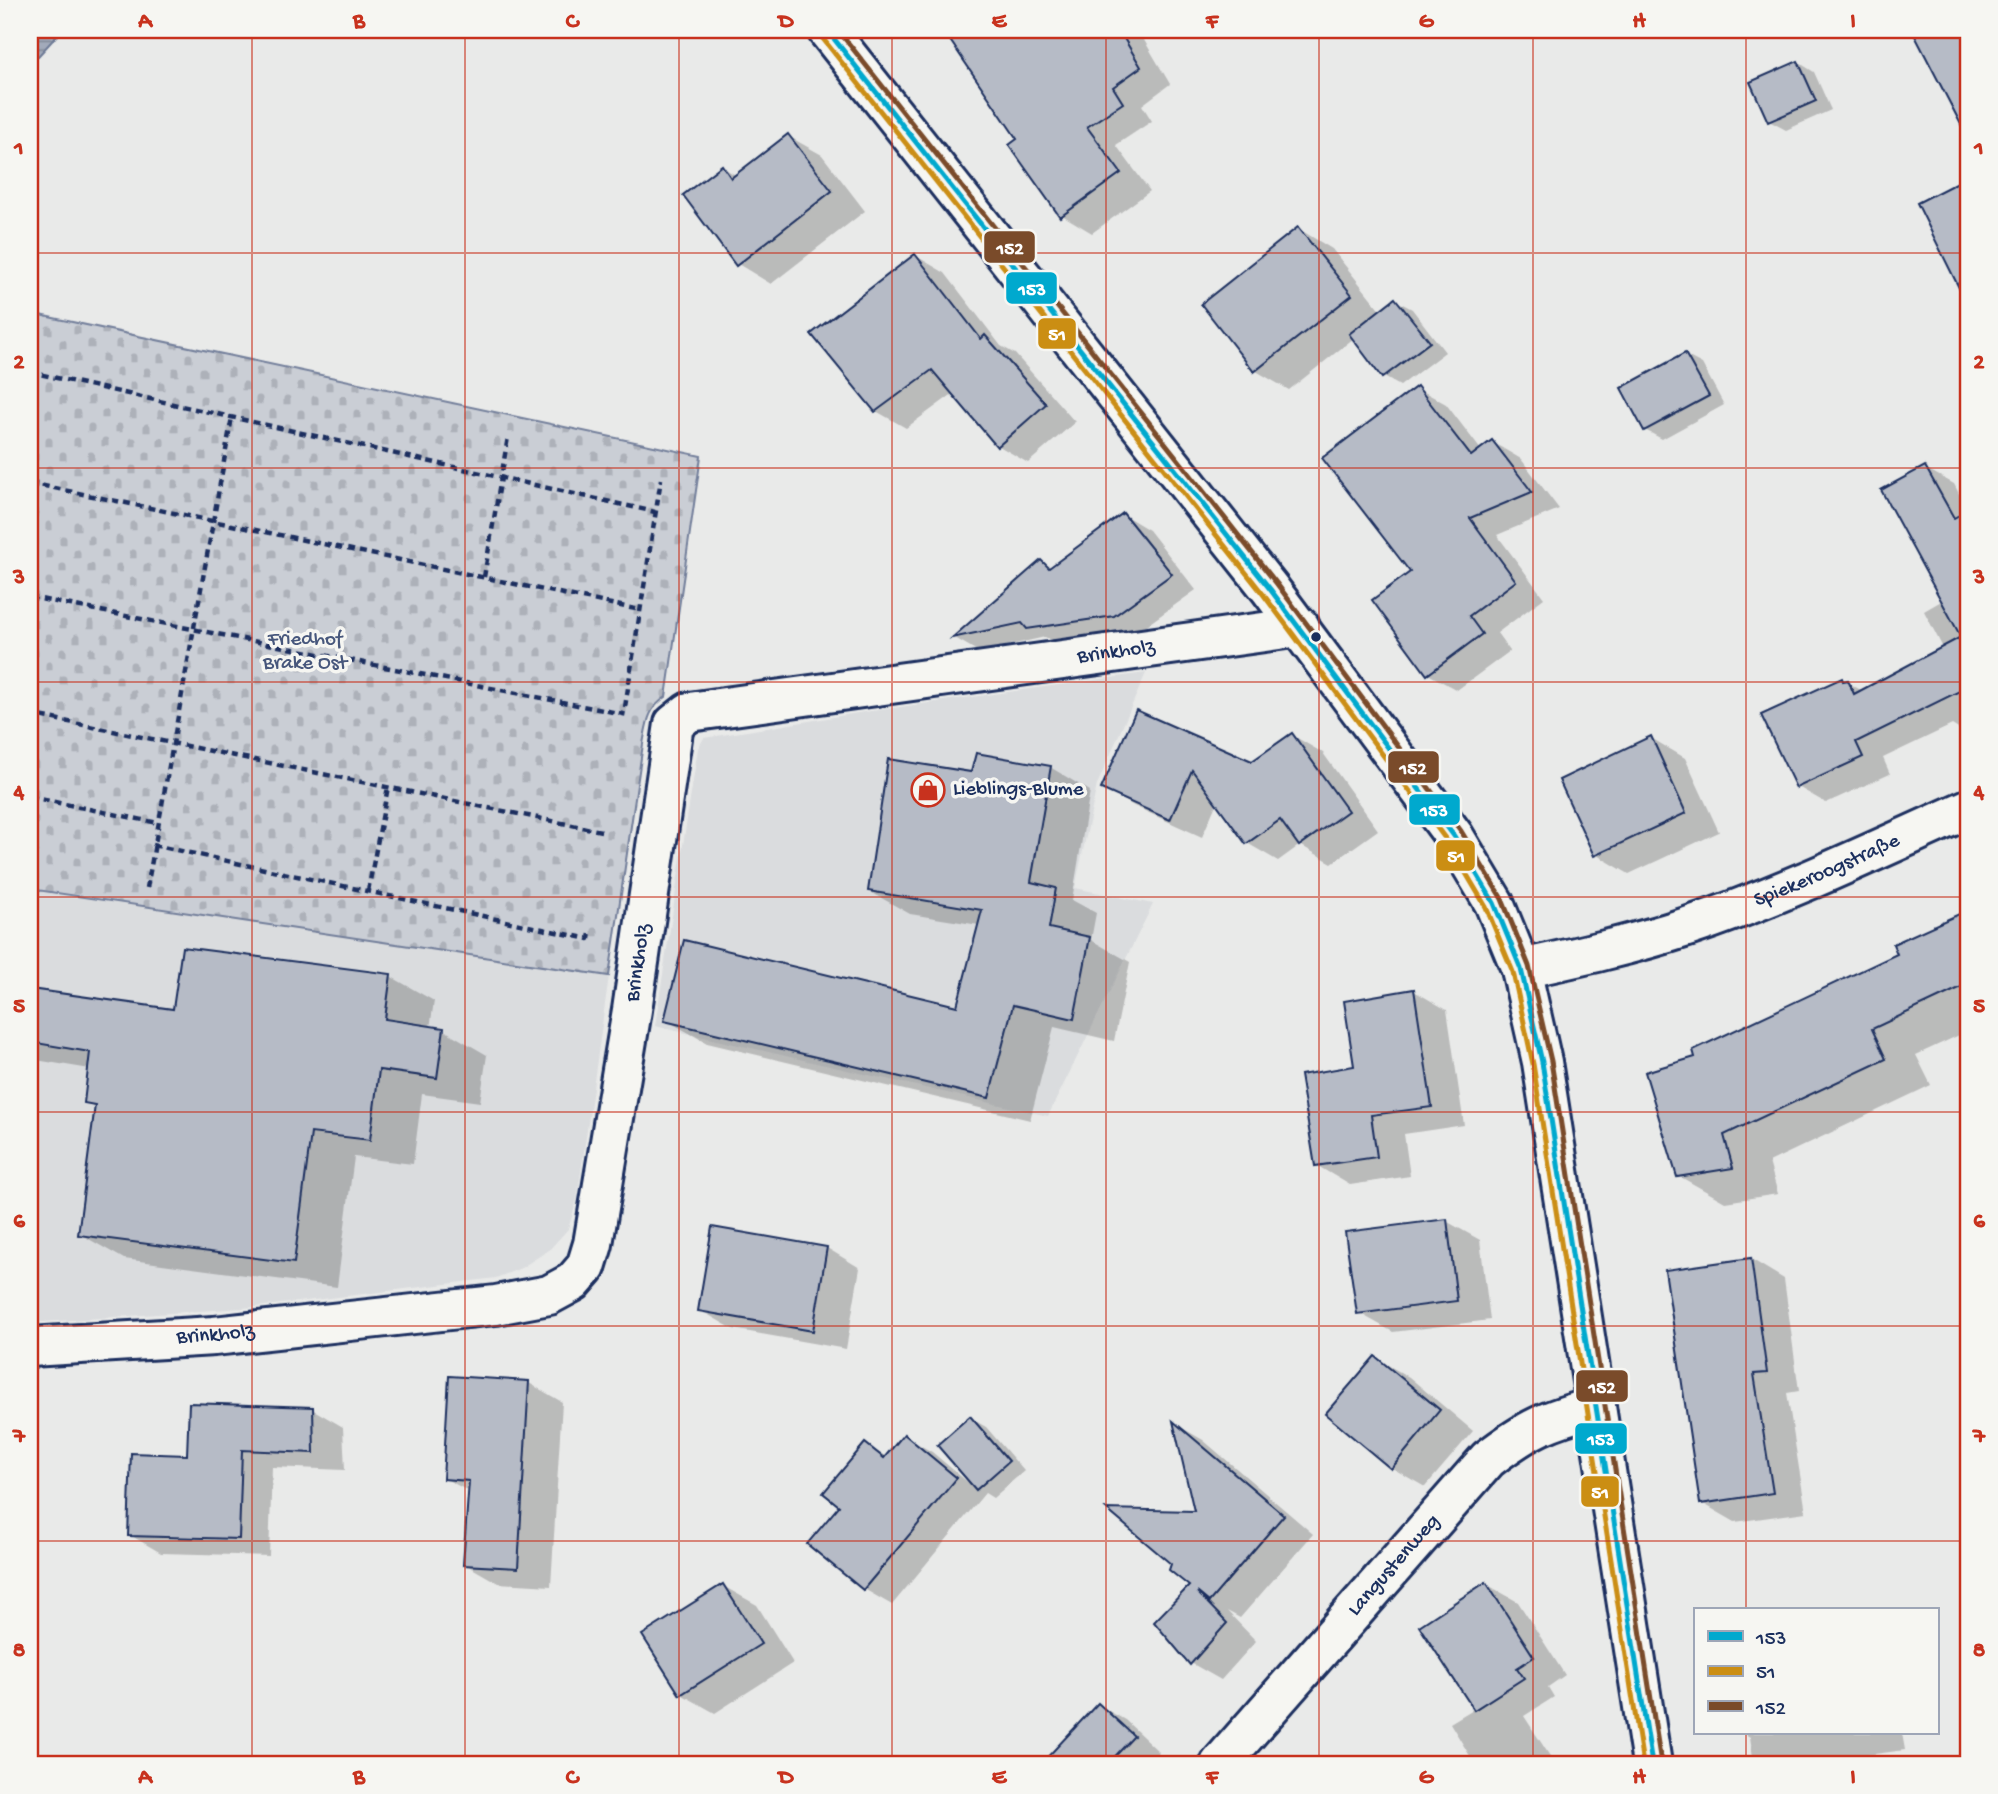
<svg xmlns="http://www.w3.org/2000/svg" width="1998" height="1794" font-family="'Gochi Hand',sans-serif">
  <style>
    .built { fill: #dadcde }
    .cemetery { fill: url(#cemetery-stones); stroke: #727e9a; stroke-width: 2 }
    .water { fill: url(#water-rules); stroke: #6c7995; stroke-width: 2 }
    .shadow { fill: #0003 }
    .building { fill: #b6bbc6; stroke: #1b2f5e; stroke-width: 2 }
    .lines { fill: none; stroke-linecap: round; stroke-linejoin: round }
    .minor-casing { stroke: #1b2f5e; stroke-width: 44 }
    .path { stroke: #1b2f5e; stroke-width: 4.5; stroke-dasharray: 7 5; stroke-linecap: butt }
    .minor { stroke: #f6f6f2; stroke-width: 38 }
    .bus-1-casing { stroke: #f6f6f2; stroke-width: 10 }
    .bus-2-casing { stroke: #f6f6f2; stroke-width: 10 }
    .bus-3-casing { stroke: #f6f6f2; stroke-width: 10 }
    .bus-1 { stroke: #00a9ce; stroke-width: 5 }
    .bus-2 { stroke: #cb8e13; stroke-width: 5 }
    .bus-3 { stroke: #7a4b2a; stroke-width: 5 }
    .grid { fill: none; stroke: #c8321e; stroke-width: 2; stroke-opacity: 0.55 }
    .bus-dot { fill: #1b2f5e; stroke: #f6f6f2; stroke-width: 2.5 }
    .labels { text-anchor: middle; dominant-baseline: central; stroke-width: 7; stroke-linejoin: round; paint-order: stroke }
    .park-label { font-size: 21px; fill: #47577c; stroke: #f6f6f2 }
    .street-label { font-size: 21px; fill: #1b2f5e; stroke: #f6f6f2 }
    .poi-label { font-size: 21px; fill: #1b2f5e; stroke: #f6f6f2; text-anchor: start }
    .line-badge { stroke: #f6f6f2; stroke-width: 2.5 }
    .badge-label { font-size: 19px; text-anchor: middle; font-weight: bold; fill: #fff }
    .neatline { fill: none; stroke: #c8321e; stroke-width: 2.5 }
    .grid-label { font-size: 23px; text-anchor: middle; font-weight: bold; fill: #c8321e }
  </style>
  <defs>
    <pattern id="cemetery-stones" width="16" height="16" patternUnits="userSpaceOnUse" patternTransform="scale(1.75)"><rect width="16" height="16" fill="#caced5"/><path d="M2 7V4a2 2 0 0 1 4 0v3zM10 15v-3a2 2 0 0 1 4 0v3z" fill="#adb1b9"/></pattern>
    <pattern id="water-rules" width="6" height="5" patternUnits="userSpaceOnUse" patternTransform="scale(1.75)"><rect width="6" height="5" fill="#a2aaba"/><path d="M0 2.5h6" fill="none" stroke="#838b9a"/></pattern>
  </defs>
  <rect width="100%" height="100%" fill="#e9eae9"/>
  <filter id="ink" filterUnits="userSpaceOnUse"><feTurbulence type="fractalNoise" baseFrequency=".0143" numOctaves="2"/><feDisplacementMap in="SourceGraphic" scale="14" xChannelSelector="R" yChannelSelector="G"/><feConvolveMatrix kernelMatrix="1 2 1 2 8 2 1 2 1" color-interpolation-filters="sRGB"/></filter>
  <g filter="url(#ink)">
    <g class="built">
      <polygon points="1146,673 1097,785 1075,888 1153,904 1048,1116 655,1026 698,748 704,738 864,712"/>
      <polygon points="30,889 609,976 577,1200 568,1229 549,1250 521,1268 496,1278 256,1307 30,1323"/>
    </g>
    <path class="cemetery" d="M 30,313 L 701,456 L 666,697 C 647,709 647,724 643,744 L 609,976 L 30,889 Z"/>
    <polygon class="water" points="30,30 62,30 30,65"/>
    <g class="shadow">
      <polygon points="945,30 1138,30 1170,84 1142,105 1152,121 1116,145 1150,191 1092,233 1062,215 1019,140"/>
      <polygon points="1914,30 1968,30 1968,134"/>
      <polygon points="1798,62 1814,72 1831,110 1786,130 1769,121"/>
      <polygon points="788,136 822,155 865,211 771,284 738,264 722,167 737,176"/>
      <polygon points="1299,229 1332,249 1381,311 1395,300 1412,309 1445,352 1400,386 1384,377 1354,338 1289,390 1256,371"/>
      <polygon points="916,256 945,273 1001,346 1015,354 1075,422 1028,463 999,446 954,393 906,428 876,411"/>
      <polygon points="1685,355 1702,364 1724,405 1662,439 1645,430"/>
      <polygon points="1417,388 1446,404 1481,450 1492,442 1521,459 1559,509 1497,535 1544,598 1497,633 1510,651 1457,690 1428,674 1413,573"/>
      <polygon points="1925,468 1954,484 1968,511 1968,735 1952,725 1883,758 1890,774 1826,803 1798,787 1842,680 1863,691 1943,648 1924,611 1943,600"/>
      <polygon points="1124,515 1149,530 1196,590 1140,630 1054,642 1045,637 979,652 955,638 1042,562 1052,568"/>
      <polygon points="1136,712 1252,763 1292,735 1323,753 1378,830 1332,863 1300,845 1278,861 1247,843 1217,802 1202,837 1134,806 1103,788"/>
      <polygon points="1651,738 1685,758 1719,832 1629,874 1595,854"/>
      <polygon points="1050,767 1090,791 1072,900 1096,913 1091,940 1130,962 1114,1041 1054,1027 1030,1120 707,1043 666,1020 958,1008 979,925 910,914 869,891 972,774"/>
      <polygon points="1968,912 1968,1031 1916,1055 1931,1085 1769,1162 1778,1194 1725,1202 1679,1176 1698,1058 1900,954 1895,945"/>
      <polygon points="390,976 434,1001 430,1028 444,1030 487,1055 480,1102 422,1094 413,1164 354,1157 337,1287 124,1259 80,1234 96,1108 86,1102 90,1069 30,1059 30,991 175,1011"/>
      <polygon points="1414,991 1447,1010 1464,1125 1404,1134 1410,1176 1350,1185 1316,1165 1356,1068"/>
      <polygon points="1446,1221 1480,1240 1490,1320 1393,1332 1359,1313"/>
      <polygon points="714,1229 827,1248 860,1268 846,1349 733,1329 700,1310"/>
      <polygon points="1751,1259 1784,1279 1799,1391 1787,1393 1806,1512 1735,1522 1702,1503"/>
      <polygon points="1375,1358 1409,1377 1473,1431 1425,1487 1392,1468"/>
      <polygon points="450,1378 529,1383 562,1402 551,1586 498,1583 465,1564 470,1492 444,1478"/>
      <polygon points="312,1409 343,1427 345,1470 272,1467 269,1556 161,1553 130,1535 189,1457"/>
      <polygon points="970,1418 986,1427 1024,1471 993,1498 985,1493 892,1605 864,1589 810,1544 841,1505 865,1445 887,1457 904,1436 932,1452 971,1485"/>
      <polygon points="1175,1424 1203,1440 1313,1534 1240,1618 1227,1611 1256,1641 1221,1680 1191,1663 1192,1586 1196,1513"/>
      <polygon points="1486,1584 1518,1602 1565,1675 1548,1687 1554,1697 1524,1716 1555,1764 1457,1764 1470,1756 1450,1723 1475,1708"/>
      <polygon points="723,1586 757,1605 793,1663 715,1713 681,1694"/>
      <polygon points="1098,1705 1125,1720 1159,1752 1148,1764 1043,1764"/>
      <polygon points="1743,1733 1902,1733 1905,1750 1867,1755 1869,1764 1754,1764 1750,1737"/>
      <polygon points="971,1758 981,1764 966,1764"/>
    </g>
    <g class="building">
      <polygon points="943,30 1119,30 1141,67 1113,87 1123,103 1087,127 1121,173 1060,217 1009,145 1017,139"/>
      <polygon points="1912,30 1968,30 1968,138"/>
      <polygon points="1798,61 1816,101 1768,122 1750,82"/>
      <polygon points="788,134 832,191 736,266 683,195 722,165 731,178"/>
      <polygon points="1968,177 1968,306 1917,203"/>
      <polygon points="1298,227 1352,295 1254,372 1201,304"/>
      <polygon points="915,254 981,339 985,335 1046,404 997,447 932,370 875,412 811,334"/>
      <polygon points="1395,298 1430,342 1382,378 1349,334"/>
      <polygon points="1685,353 1709,396 1644,431 1621,388"/>
      <polygon points="1417,386 1471,456 1492,440 1532,492 1470,518 1516,581 1469,616 1482,634 1427,675 1372,600 1410,572 1322,458"/>
      <polygon points="1925,466 1954,518 1968,510 1968,687 1856,742 1863,757 1796,788 1761,715 1842,678 1843,681 1848,680 1854,694 1961,637 1881,490"/>
      <polygon points="1123,513 1172,574 1114,616 1027,629 1022,623 952,638 1041,560 1049,568"/>
      <polygon points="1136,710 1252,761 1292,733 1348,811 1299,846 1280,820 1246,844 1192,770 1170,820 1101,789"/>
      <polygon points="1651,736 1686,813 1594,856 1559,780"/>
      <polygon points="976,753 1051,766 1031,882 1056,888 1049,928 1090,937 1074,1019 1013,1005 989,1098 664,1021 684,940 957,1006 982,910 868,891 888,759 971,772"/>
      <polygon points="1968,910 1968,984 1872,1029 1886,1059 1724,1135 1733,1168 1677,1177 1645,1072 1695,1057 1693,1050 1897,954 1893,944"/>
      <polygon points="182,947 391,974 385,1019 444,1028 437,1078 379,1070 370,1140 311,1133 294,1263 78,1235 95,1105 84,1103 90,1052 30,1042 30,989 173,1009"/>
      <polygon points="1414,989 1432,1107 1371,1115 1377,1157 1315,1166 1300,1075 1354,1066 1344,1001"/>
      <polygon points="1447,1219 1457,1301 1357,1314 1345,1232"/>
      <polygon points="712,1227 827,1247 813,1331 698,1311"/>
      <polygon points="1751,1258 1767,1373 1754,1374 1773,1493 1700,1504 1665,1270"/>
      <polygon points="1375,1356 1440,1410 1391,1469 1325,1414"/>
      <polygon points="449,1376 529,1381 518,1568 463,1565 469,1481 443,1479"/>
      <polygon points="189,1403 313,1407 314,1453 242,1450 239,1539 128,1536 131,1453 187,1455"/>
      <polygon points="970,1416 1009,1461 976,1490 937,1445"/>
      <polygon points="1173,1421 1284,1515 1209,1602 1197,1592 1227,1623 1190,1665 1154,1622 1189,1586 1169,1570 1171,1564 1106,1509 1194,1511"/>
      <polygon points="904,1434 957,1478 863,1590 807,1544 839,1506 823,1493 865,1443 884,1458"/>
      <polygon points="1486,1582 1534,1657 1517,1668 1524,1678 1474,1710 1419,1626"/>
      <polygon points="723,1584 761,1644 680,1695 642,1635"/>
      <polygon points="1098,1703 1134,1736 1108,1764 1041,1764"/>
    </g>
    <g class="lines">
      <defs>
        <g id="minor">
          <polyline points="827,30 1270,589 1454,836 1494,903 1521,969 1542,1062 1652,1764"/>
          <path id="s1" d="M 1521,969 C 1577,957 1632,945 1687,927 C 1783,895 1876,850 1968,809"/>
          <path id="s2" d="M 30,1347 L 214,1336 L 496,1305 L 549,1295 L 573,1282 L 586,1267 L 593,1244 L 632,1010 L 674,724 L 689,712 L 1300,627"/>
          <path id="s3" d="M 1220,1764 L 1488,1459 C 1527,1429 1548,1419 1596,1407"/>
        </g>
      </defs>
      <use href="#minor" class="minor-casing"/>
      <g class="path">
        <polyline points="30,372 655,512"/>
        <polyline points="30,483 640,610"/>
        <polyline points="484,577 508,437"/>
        <polyline points="30,597 628,715"/>
        <polyline points="625,707 661,479"/>
        <polyline points="30,714 606,832"/>
        <polyline points="30,797 158,823"/>
        <polyline points="153,845 589,939 590,933"/>
        <polyline points="147,888 232,417"/>
        <polyline points="368,891 388,787"/>
      </g>
      <use href="#minor" class="minor"/>
      <defs>
        <polyline id="bus-1" points="827,30 1270,589 1454,836 1494,903 1521,969 1542,1062 1652,1764"/>
        <polyline id="bus-2" points="820,35 1263,594 1447,841 1486,907 1513,972 1533,1064 1643,1764"/>
        <polyline id="bus-3" points="838,30 1277,584 1461,831 1502,899 1529,966 1551,1061 1661,1763"/>
      </defs>
      <use href="#bus-1" class="bus-1-casing"/>
      <use href="#bus-2" class="bus-2-casing"/>
      <use href="#bus-3" class="bus-3-casing"/>
      <use href="#bus-1" class="bus-1"/>
      <use href="#bus-2" class="bus-2"/>
      <use href="#bus-3" class="bus-3"/>
    </g>
  </g>
  <path class="grid" d="M 252,30 L 252,1764M 465,30 L 465,1764M 679,30 L 679,1764M 892,30 L 892,1764M 1106,30 L 1106,1764M 1319,30 L 1319,1764M 1533,30 L 1533,1764M 1746,30 L 1746,1610M 30,253 L 1968,253M 30,468 L 1968,468M 30,682 L 1968,682M 30,897 L 1968,897M 30,1112 L 1968,1112M 30,1326 L 1968,1326M 30,1541 L 1968,1541M 1746,1733 L 1746,1764"/>
  <defs>
    <symbol id="shop-ring" viewBox="-11 -11 22 22"><circle r="9.5" fill="#f6f6f2" stroke="#c8321e" stroke-width="1.5"/><path d="M-5-2.5h2.3a2.7 3.5 0 0 1 5.4 0H5L5.5 6h-11ZM-1.5-2.5h3a1.5 2.3 0 0 0-3 0Z" fill="#c8321e"/></symbol>
  </defs>
  <g fill-rule="evenodd">
    <use href="#shop-ring" x="909" y="771" width="38" height="38"/>
  </g>
  <circle class="bus-dot" cx="1316" cy="637" r="6"/>
  <g class="labels">
    <g class="park-label">
      <text x="305" y="640">Friedhof<tspan x="305" dy="24">Brake Ost</tspan></text>
    </g>
    <g class="street-label">
      <text stroke="none"><textPath href="#s2" startOffset="1570">Brinkholz</textPath></text>
      <text stroke="none"><textPath href="#s1" startOffset="322">Spiekeroogstraße</textPath></text>
      <text stroke="none"><textPath href="#s2" startOffset="878">Brinkholz</textPath></text>
      <text stroke="none"><textPath href="#s2" startOffset="186">Brinkholz</textPath></text>
      <text stroke="none"><textPath href="#s3" startOffset="264">Langustenweg</textPath></text>
    </g>
    <g class="poi-label">
      <text x="953" y="790">Lieblings-Blume</text>
    </g>
  </g>
  <g class="line-badge">
    <rect x="983" y="230" width="53" height="34" rx="7" fill="#7a4b2a"/>
    <rect x="1005" y="271" width="53" height="34" rx="7" fill="#00a9ce"/>
    <rect x="1037" y="317" width="40" height="33" rx="7" fill="#cb8e13"/>
    <rect x="1387" y="750" width="53" height="34" rx="7" fill="#7a4b2a"/>
    <rect x="1408" y="793" width="53" height="33" rx="7" fill="#00a9ce"/>
    <rect x="1435" y="839" width="41" height="33" rx="7" fill="#cb8e13"/>
    <rect x="1575" y="1369" width="54" height="34" rx="7" fill="#7a4b2a"/>
    <rect x="1574" y="1422" width="54" height="33" rx="7" fill="#00a9ce"/>
    <rect x="1580" y="1475" width="40" height="33" rx="7" fill="#cb8e13"/>
  </g>
  <g class="badge-label">
    <text x="1010" y="254">152</text>
    <text x="1032" y="295">153</text>
    <text x="1057" y="340">51</text>
    <text x="1413" y="774">152</text>
    <text x="1434" y="816">153</text>
    <text x="1456" y="862">51</text>
    <text x="1602" y="1393">152</text>
    <text x="1601" y="1445">153</text>
    <text x="1600" y="1498">51</text>
  </g>
  <rect width="1998" height="1794" fill="none" stroke="#f6f6f2" stroke-width="77"/>
  <rect x="1694" y="1608" width="245" height="126" fill="#f6f6f2" stroke="#9ea6b7" stroke-width="2"/>
  <rect x="1708" y="1631" width="35" height="10" fill="#00a9ce" stroke="#9ea6b7" stroke-width="2"/>
  <text x="1756" y="1644" font-size="21" fill="#1b2f5e">153</text>
  <rect x="1708" y="1666" width="35" height="10" fill="#cb8e13" stroke="#9ea6b7" stroke-width="2"/>
  <text x="1756" y="1678" font-size="21" fill="#1b2f5e">51</text>
  <rect x="1708" y="1701" width="35" height="10" fill="#7a4b2a" stroke="#9ea6b7" stroke-width="2"/>
  <text x="1756" y="1714" font-size="21" fill="#1b2f5e">152</text>
  <rect x="38" y="38" width="1922" height="1718" class="neatline"/>
  <g class="grid-label">
    <text x="145" y="27">A</text>
    <text x="359" y="27">B</text>
    <text x="572" y="27">C</text>
    <text x="786" y="27">D</text>
    <text x="999" y="27">E</text>
    <text x="1212" y="27">F</text>
    <text x="1426" y="27">G</text>
    <text x="1639" y="27">H</text>
    <text x="1853" y="27">I</text>
    <text x="19" y="154">1</text>
    <text x="1979" y="154">1</text>
    <text x="19" y="368">2</text>
    <text x="1979" y="368">2</text>
    <text x="19" y="583">3</text>
    <text x="1979" y="583">3</text>
    <text x="19" y="798">4</text>
    <text x="1979" y="798">4</text>
    <text x="19" y="1012">5</text>
    <text x="1979" y="1012">5</text>
    <text x="19" y="1227">6</text>
    <text x="1979" y="1227">6</text>
    <text x="19" y="1442">7</text>
    <text x="1979" y="1442">7</text>
    <text x="19" y="1656">8</text>
    <text x="1979" y="1656">8</text>
    <text x="145" y="1783">A</text>
    <text x="359" y="1783">B</text>
    <text x="572" y="1783">C</text>
    <text x="786" y="1783">D</text>
    <text x="999" y="1783">E</text>
    <text x="1212" y="1783">F</text>
    <text x="1426" y="1783">G</text>
    <text x="1639" y="1783">H</text>
    <text x="1853" y="1783">I</text>
  </g>
</svg>
